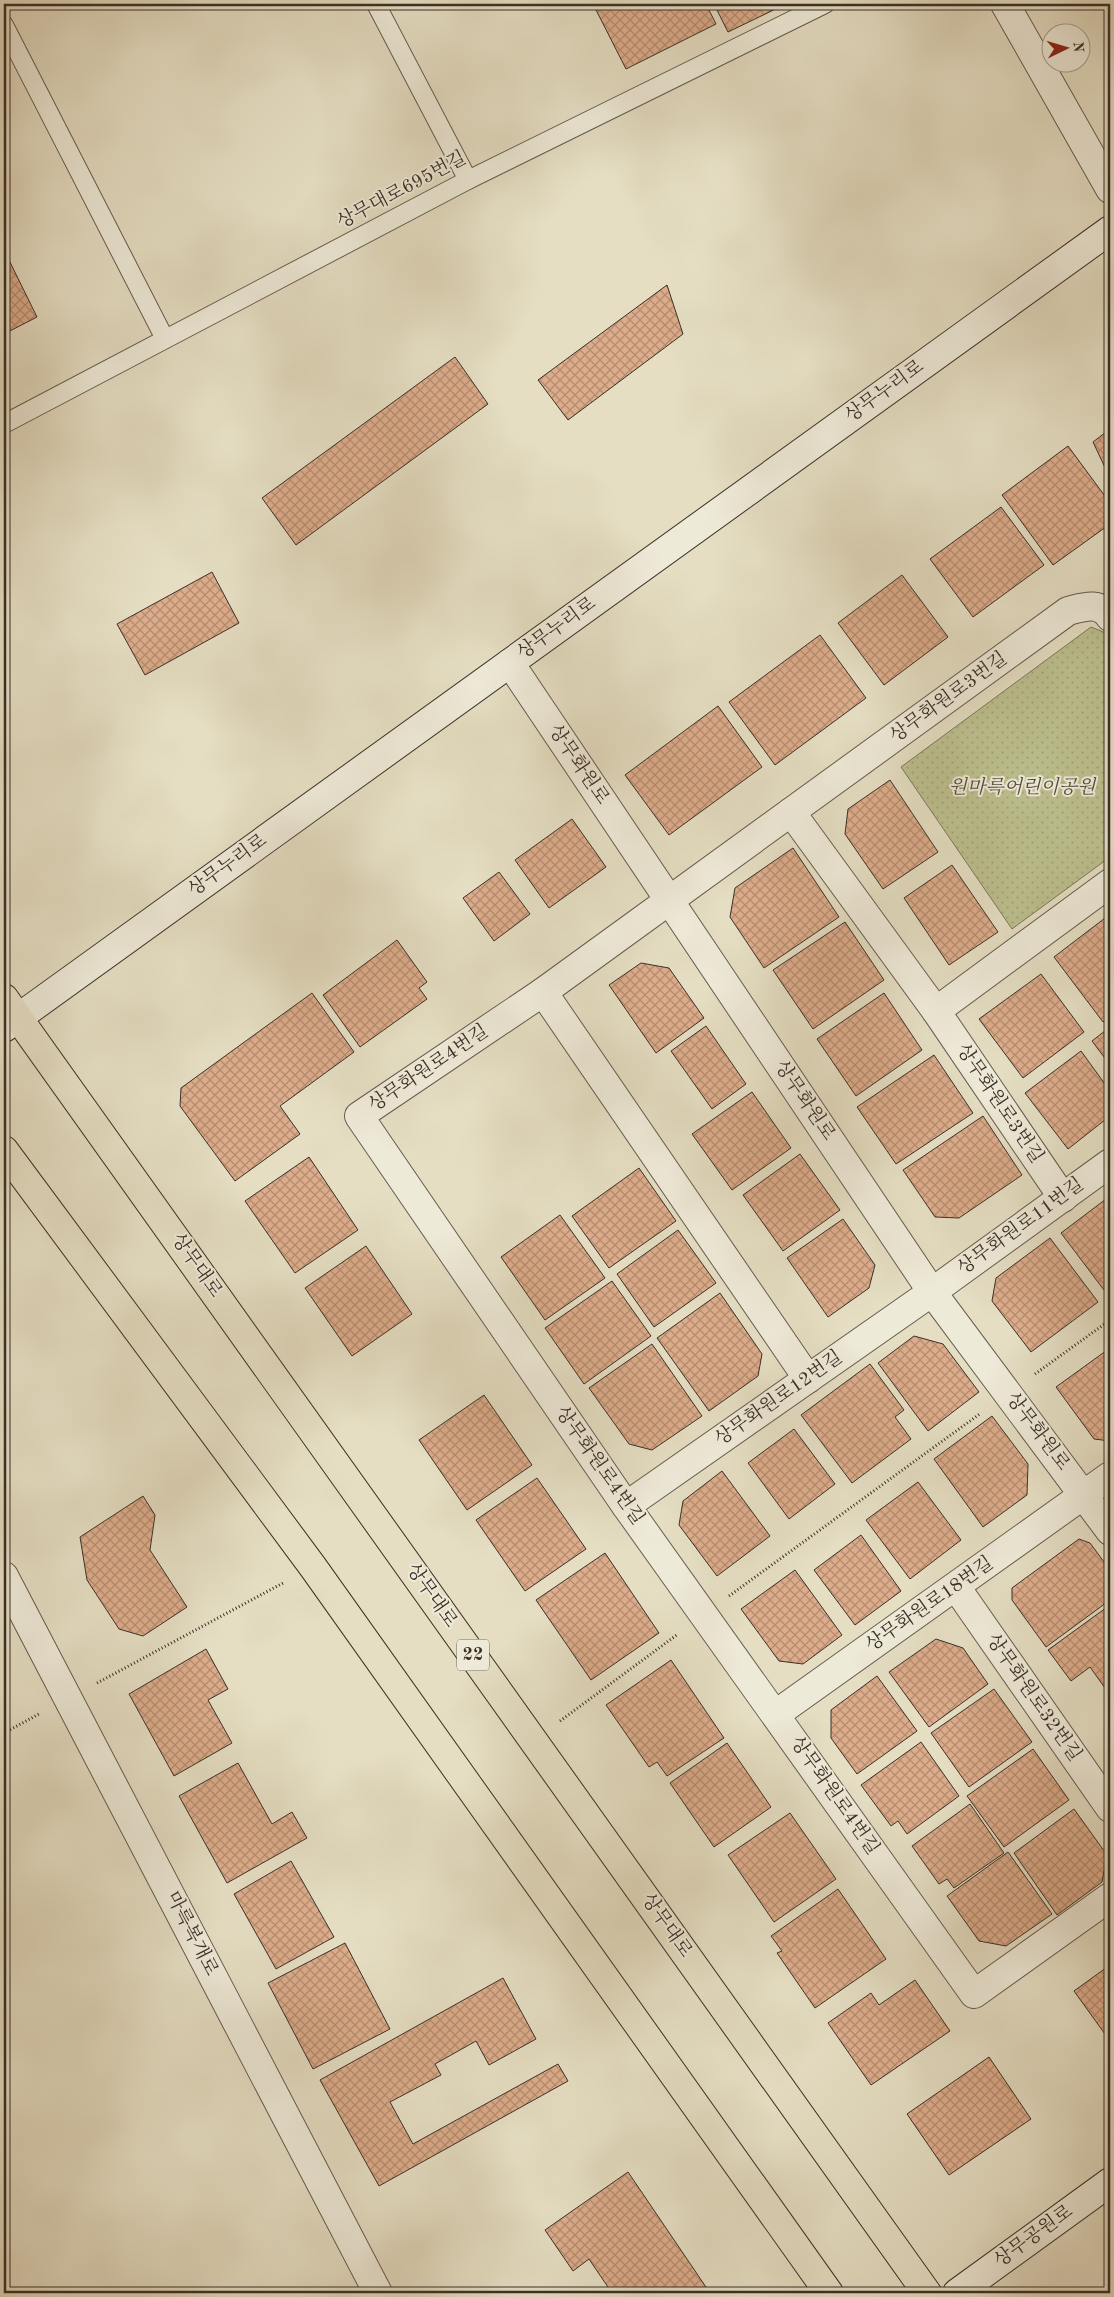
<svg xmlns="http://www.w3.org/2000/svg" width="1114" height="2297" font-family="'Old Standard TT','Noto Serif KR',serif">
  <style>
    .park { fill: url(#park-dots); stroke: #7c785b }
    .building { fill: url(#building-cross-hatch); stroke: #3b3028 }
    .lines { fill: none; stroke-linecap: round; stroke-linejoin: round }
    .lane-casing { stroke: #665c4f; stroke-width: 20 }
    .street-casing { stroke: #665c4f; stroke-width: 30 }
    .secondary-casing { stroke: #3b3028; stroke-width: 30 }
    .primary-casing { stroke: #3b3028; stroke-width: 30 }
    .path { stroke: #3b3028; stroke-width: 3; stroke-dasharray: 1 2.5; stroke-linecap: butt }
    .lane { stroke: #eeead8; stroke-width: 18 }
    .street { stroke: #eeead8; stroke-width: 28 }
    .secondary { stroke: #eeead8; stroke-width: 28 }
    .primary { stroke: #e5dec3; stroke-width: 28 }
    .labels { text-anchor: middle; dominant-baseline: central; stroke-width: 4; stroke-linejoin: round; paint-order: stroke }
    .shield { fill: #eeead8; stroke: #71685d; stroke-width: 1 }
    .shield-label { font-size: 18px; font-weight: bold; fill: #3b3028 }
    .street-label { font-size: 19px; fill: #3b3028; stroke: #eeead8 }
    .park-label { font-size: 19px; font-style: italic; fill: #554d3c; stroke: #eeead8 }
  </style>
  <defs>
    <pattern id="park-dots" width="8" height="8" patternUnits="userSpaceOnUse" patternTransform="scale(1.25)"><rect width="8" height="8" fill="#bcbf8e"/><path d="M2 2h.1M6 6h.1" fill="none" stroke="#a2a47a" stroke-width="1.8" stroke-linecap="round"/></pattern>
    <pattern id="building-cross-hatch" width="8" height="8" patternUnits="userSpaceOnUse" patternTransform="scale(1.25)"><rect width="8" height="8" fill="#ddac8a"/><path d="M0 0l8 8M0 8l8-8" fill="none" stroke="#b48c71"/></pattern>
  </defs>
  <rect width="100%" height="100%" fill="#e5dec3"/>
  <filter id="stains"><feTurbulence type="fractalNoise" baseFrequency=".004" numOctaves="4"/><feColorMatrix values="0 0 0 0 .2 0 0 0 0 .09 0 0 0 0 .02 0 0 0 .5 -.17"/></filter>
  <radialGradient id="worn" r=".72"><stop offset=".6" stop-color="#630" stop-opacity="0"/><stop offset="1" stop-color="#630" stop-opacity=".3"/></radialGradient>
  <polygon class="park" points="1091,627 1106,633 1110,644 1110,857 1012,929 901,767"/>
  <g class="building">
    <polygon points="593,4 706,4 716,24 626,69"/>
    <polygon points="714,4 786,4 728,32"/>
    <polygon points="4,250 37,317 4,334"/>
    <polygon points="667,285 683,334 568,420 538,380"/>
    <polygon points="455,357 488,404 296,545 262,498"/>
    <polygon points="1110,429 1110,478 1093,442"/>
    <polygon points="1068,446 1110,503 1110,524 1053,565 1002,495"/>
    <polygon points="1001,507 1044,565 973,617 930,559"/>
    <polygon points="212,572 239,623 145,675 117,624"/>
    <polygon points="902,575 948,637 884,685 838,623"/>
    <polygon points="820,635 866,698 775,765 729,702"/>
    <polygon points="718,706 762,767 669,835 625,775"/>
    <polygon points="890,780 938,852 883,889 845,834 848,809"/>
    <polygon points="572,819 606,867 549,908 515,860"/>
    <polygon points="793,848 839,917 764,968 730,917 735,888"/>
    <polygon points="952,865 998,932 949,965 904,898"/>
    <polygon points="499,872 530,914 494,941 463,898"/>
    <polygon points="1109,915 1110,1016 1103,1022 1054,957"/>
    <polygon points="845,922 884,980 813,1029 773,970"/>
    <polygon points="397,940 427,982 419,988 427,999 360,1047 323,995"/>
    <polygon points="641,963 669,968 704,1018 656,1053 609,985"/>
    <polygon points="1041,974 1084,1032 1023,1078 979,1019"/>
    <polygon points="312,993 354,1052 280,1106 300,1134 235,1181 180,1106 181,1088"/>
    <polygon points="884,993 922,1050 856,1096 817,1039"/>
    <polygon points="706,1026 746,1084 712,1109 671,1051"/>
    <polygon points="1110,1027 1110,1065 1092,1041"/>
    <polygon points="1081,1051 1110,1091 1110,1116 1068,1149 1025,1093"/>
    <polygon points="934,1055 973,1113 896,1164 857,1107"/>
    <polygon points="752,1092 791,1148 732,1190 692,1134"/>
    <polygon points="983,1116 1022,1175 959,1218 935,1217 903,1170"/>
    <polygon points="800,1154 840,1210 783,1251 743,1195"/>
    <polygon points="309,1157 358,1230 295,1273 245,1201"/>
    <polygon points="639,1168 676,1221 609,1268 572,1216"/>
    <polygon points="1110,1196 1110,1298 1061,1233"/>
    <polygon points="560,1215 605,1278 545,1320 501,1257"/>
    <polygon points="843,1219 875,1265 869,1288 828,1317 787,1258"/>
    <polygon points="678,1230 716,1283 654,1327 617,1274"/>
    <polygon points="1050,1238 1098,1302 1031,1352 992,1301 996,1278"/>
    <polygon points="366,1246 412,1314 352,1356 305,1288"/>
    <polygon points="612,1281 651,1336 584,1384 545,1328"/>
    <polygon points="720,1293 762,1354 758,1376 709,1411 657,1338"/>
    <polygon points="914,1336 943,1344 979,1392 928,1431 878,1363"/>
    <polygon points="652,1344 702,1416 652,1450 629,1444 589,1388"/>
    <polygon points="1110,1348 1110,1441 1094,1439 1056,1387"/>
    <polygon points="870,1364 904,1410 895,1417 911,1439 852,1483 801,1415"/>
    <polygon points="484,1395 532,1465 467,1510 419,1440"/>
    <polygon points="992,1416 1028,1464 1027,1495 983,1527 934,1459"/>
    <polygon points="794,1429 835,1484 789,1519 748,1463"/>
    <polygon points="722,1471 770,1536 717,1576 679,1525 683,1501"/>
    <polygon points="537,1478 586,1549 525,1591 476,1520"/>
    <polygon points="918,1482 961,1540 910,1579 866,1520"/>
    <polygon points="143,1496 155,1515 150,1550 187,1607 143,1636 119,1629 87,1580 80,1537"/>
    <polygon points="861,1535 901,1591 855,1625 814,1570"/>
    <polygon points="1079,1539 1090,1543 1110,1570 1110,1600 1046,1647 1012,1600 1012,1588"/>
    <polygon points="605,1553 659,1633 591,1680 536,1600"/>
    <polygon points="795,1570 842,1635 803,1664 779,1661 741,1609"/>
    <polygon points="1110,1605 1110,1695 1090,1667 1071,1681 1048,1650"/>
    <polygon points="936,1639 963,1648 988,1684 929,1727 889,1672"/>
    <polygon points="206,1649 228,1689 208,1700 232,1743 174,1776 129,1694"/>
    <polygon points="671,1660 724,1738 667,1776 657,1762 649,1767 606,1705"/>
    <polygon points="877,1676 917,1731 857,1774 831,1738 831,1710"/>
    <polygon points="994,1689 1032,1742 969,1787 931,1733"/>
    <polygon points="921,1742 959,1796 907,1834 898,1821 891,1826 861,1785"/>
    <polygon points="727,1743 771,1807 714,1847 670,1783"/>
    <polygon points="1033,1749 1069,1800 1004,1847 967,1796"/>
    <polygon points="238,1763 272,1824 292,1812 307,1838 227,1883 179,1796"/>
    <polygon points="970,1804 1004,1853 954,1888 947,1879 939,1884 912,1846"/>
    <polygon points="1074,1809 1107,1855 1102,1882 1057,1915 1014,1853"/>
    <polygon points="790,1813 836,1879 774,1922 728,1855"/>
    <polygon points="1008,1852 1052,1914 1006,1946 979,1941 947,1896"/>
    <polygon points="291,1861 334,1937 276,1969 234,1894"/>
    <polygon points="838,1889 886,1959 815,2008 777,1953 782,1951 771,1936"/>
    <polygon points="345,1943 390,2029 313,2069 268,1983"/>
    <polygon points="1110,1965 1110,2041 1074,1991"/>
    <polygon points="503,1978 536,2039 489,2065 476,2041 435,2064 441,2075 390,2102 413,2144 558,2064 568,2081 379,2186 320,2080"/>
    <polygon points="915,1980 950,2031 871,2085 828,2023 871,1993 879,2005"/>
    <polygon points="989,2057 1031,2119 949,2175 907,2114"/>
    <polygon points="628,2172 710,2293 612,2293 589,2259 573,2271 545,2230"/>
  </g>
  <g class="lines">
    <defs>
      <g id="lane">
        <polyline points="376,4 468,180"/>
        <polyline points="4,25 165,339"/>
        <polyline points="4,424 468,180 825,4"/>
      </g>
      <g id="street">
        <polyline points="1005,4 1110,189"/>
        <path d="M 1110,617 C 1099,601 1084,607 1068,611 L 543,992 L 359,1116 L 626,1506 L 974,1994 L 1110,1897"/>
        <polyline points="510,663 932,1292 1110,1531"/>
        <polyline points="791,812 936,1011 1063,1198"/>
        <polyline points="543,992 808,1379"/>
        <polyline points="936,1011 1110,883"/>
        <polyline points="626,1506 932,1292 1110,1163"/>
        <polyline points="4,1576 378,2293"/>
        <polyline points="956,1587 1110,1808"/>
        <polyline points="776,1714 1110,1476"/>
      </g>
      <g id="secondary">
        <polyline points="4,1028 1110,230"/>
        <polyline points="957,2293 1110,2182"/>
      </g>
      <g id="primary">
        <polyline points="4,998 927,2293"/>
        <polyline points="4,1150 313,1567 829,2293"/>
      </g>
    </defs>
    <use href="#lane" class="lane-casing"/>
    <use href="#street" class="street-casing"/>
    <use href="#secondary" class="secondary-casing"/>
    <use href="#primary" class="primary-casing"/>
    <g class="path">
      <polyline points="1035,1374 1110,1320"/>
      <polyline points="729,1596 981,1413"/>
      <polyline points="97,1683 283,1583"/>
      <polyline points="560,1721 678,1634"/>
      <polyline points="4,1733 39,1714"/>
    </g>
    <use href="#lane" class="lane"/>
    <use href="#street" class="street"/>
    <use href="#secondary" class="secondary"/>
    <use href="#primary" class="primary"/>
  </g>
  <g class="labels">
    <rect class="shield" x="457" y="1639.5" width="32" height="31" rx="4"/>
    <g class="shield-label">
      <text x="473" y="1655">22</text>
    </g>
    <g class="street-label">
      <text transform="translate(402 191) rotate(-28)">상무대로695번길</text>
      <text transform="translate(885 392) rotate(-36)">상무누리로</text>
      <text transform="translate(557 629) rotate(-36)">상무누리로</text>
      <text transform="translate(949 698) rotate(-36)">상무화원로3번길</text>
      <text transform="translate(578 765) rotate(56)">상무화원로</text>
      <text transform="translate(228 866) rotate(-36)">상무누리로</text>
      <text transform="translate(429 1069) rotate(-34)">상무화원로4번길</text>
      <text transform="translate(804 1101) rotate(56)">상무화원로</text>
      <text transform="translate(999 1104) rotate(56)">상무화원로3번길</text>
      <text transform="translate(1021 1227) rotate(-36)">상무화원로11번길</text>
      <text transform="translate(196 1266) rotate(55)">상무대로</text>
      <text transform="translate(779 1399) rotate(-35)">상무화원로12번길</text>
      <text transform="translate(1037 1432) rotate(53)">상무화원로</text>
      <text transform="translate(599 1466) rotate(55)">상무화원로4번길</text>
      <text transform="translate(431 1596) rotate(55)">상무대로</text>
      <text transform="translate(930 1605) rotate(-35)">상무화원로18번길</text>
      <text transform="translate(1033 1698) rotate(55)">상무화원로32번길</text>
      <text transform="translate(834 1796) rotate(55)">상무화원로4번길</text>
      <text transform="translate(666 1926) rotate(55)">상무대로</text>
      <text transform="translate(191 1934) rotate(63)">마륵복개로</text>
      <text transform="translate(1034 2237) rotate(-36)">상무공원로</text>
    </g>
    <g class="park-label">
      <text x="1022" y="788">원마륵어린이공원</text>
    </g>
  </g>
  <rect width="1114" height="2297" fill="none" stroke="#e5dec3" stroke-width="20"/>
  <rect x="5" y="5" width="1104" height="2287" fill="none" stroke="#3b3028" stroke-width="2.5"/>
  <rect x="10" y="10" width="1094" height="2277" fill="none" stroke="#3b3028"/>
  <g transform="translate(1066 48) rotate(85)"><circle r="24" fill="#eeead8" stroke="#a6a092"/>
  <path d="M0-4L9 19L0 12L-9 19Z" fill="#8f2418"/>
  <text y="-8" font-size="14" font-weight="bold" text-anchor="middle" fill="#3b3028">N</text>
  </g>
  <rect width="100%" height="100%" filter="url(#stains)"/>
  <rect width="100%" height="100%" fill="url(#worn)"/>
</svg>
